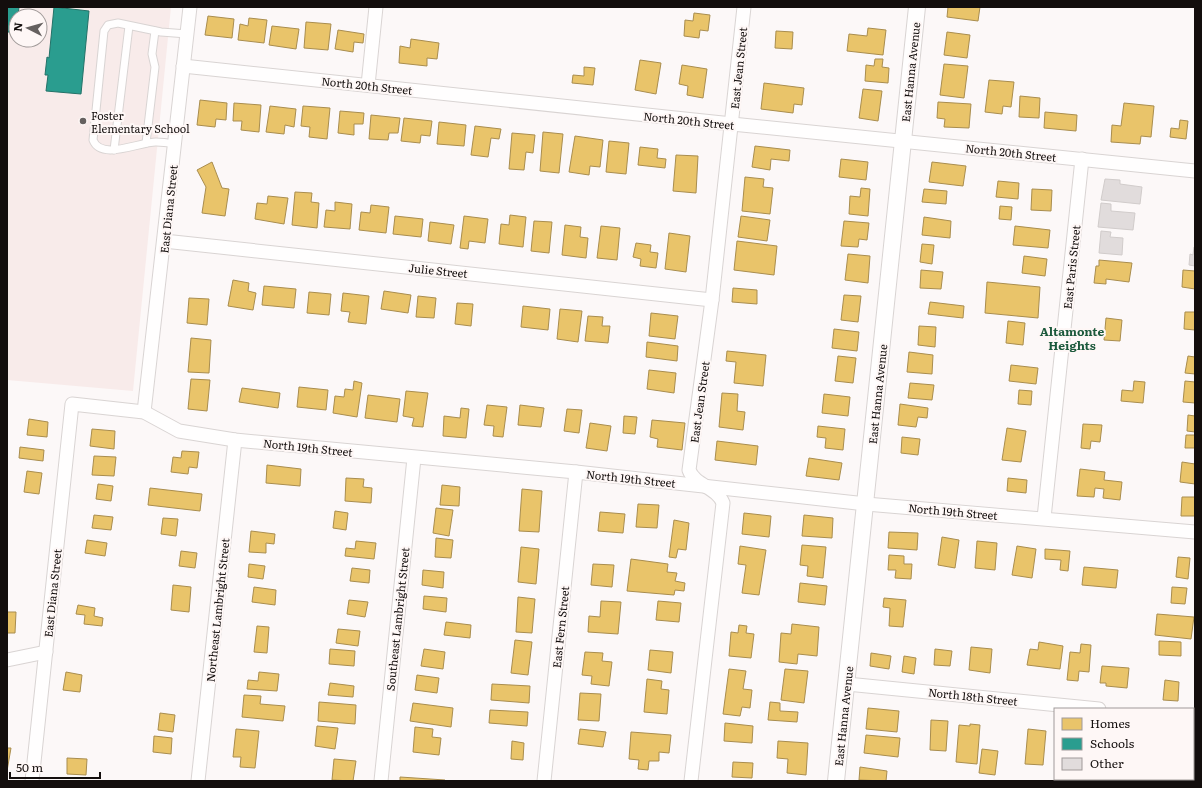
<svg xmlns="http://www.w3.org/2000/svg" width="1202" height="788" font-family="Literata,serif">
  <style>
    .built { fill: #f8ebea; fill-rule: evenodd }
    .homes { fill: #e9c46a; stroke: #a98d4e }
    .schools { fill: #2a9d8f; stroke: #237268 }
    .building { fill: #e1dcdc; stroke: #d1cccb }
    .lines { fill: none; stroke-linecap: round; stroke-linejoin: round }
    .service-casing { stroke: #d9d4d3; stroke-width: 9 }
    .minor-casing { stroke: #d9d4d3; stroke-width: 15 }
    .tertiary-casing { stroke: #d9d4d3; stroke-width: 18 }
    .service { stroke: #fffefe; stroke-width: 7 }
    .minor { stroke: #fffefe; stroke-width: 13 }
    .tertiary { stroke: #fffefe; stroke-width: 16 }
    .poi-dot { fill: #65605f; stroke: #fef7f6; stroke-width: 1.5 }
    .labels { text-anchor: middle; dominant-baseline: central; stroke-width: 4; stroke-linejoin: round; paint-order: stroke }
    .street-label { font-size: 11px; fill: #130e0d; stroke: #fef7f6 }
    .poi-label { font-size: 11px; fill: #130e0d; stroke: #fef7f6; text-anchor: start }
    .neighbourhood-label { font-size: 12px; font-weight: bold; fill: #1c593c; stroke: #fef7f6 }
  </style>
  <rect width="100%" height="100%" fill="#fcf8f8"/>
  <path class="built" d="M 7,7 L 171,7 L 133,391 L 7,380 ZM 16,16 L 40,16 L 40,40 L 16,40 Z"/>
  <g class="homes">
    <polygon points="948,7 980,7 978,21 947,17"/>
    <polygon points="694,13 710,15 708,31 700,30 699,38 684,36 685,20 693,21"/>
    <polygon points="208,16 234,19 232,38 205,35"/>
    <polygon points="249,18 267,20 264,43 238,40 240,24 248,26"/>
    <polygon points="306,22 331,24 328,50 304,48"/>
    <polygon points="272,26 299,29 296,49 269,45"/>
    <polygon points="868,28 886,30 883,55 847,51 849,34 867,36"/>
    <polygon points="338,30 364,34 363,43 354,42 353,52 335,49"/>
    <polygon points="776,31 793,32 792,49 775,48"/>
    <polygon points="947,32 970,35 967,58 944,55"/>
    <polygon points="411,39 439,43 437,59 427,58 427,66 399,63 400,46 410,48"/>
    <polygon points="875,59 883,59 882,67 889,68 888,83 865,81 866,65 874,66"/>
    <polygon points="640,60 661,63 656,94 635,90"/>
    <polygon points="944,64 968,66 964,98 940,95"/>
    <polygon points="682,65 707,69 703,98 687,95 688,86 679,84"/>
    <polygon points="584,67 595,68 593,85 572,83 573,75 584,76"/>
    <polygon points="989,80 1014,82 1011,107 1003,106 1002,114 985,112"/>
    <polygon points="764,83 804,88 802,105 794,104 793,113 761,109"/>
    <polygon points="863,89 882,91 878,121 859,118"/>
    <polygon points="1020,96 1040,98 1039,118 1019,117"/>
    <polygon points="200,100 227,103 226,120 216,119 215,127 197,125"/>
    <polygon points="938,102 971,104 969,128 944,127 945,119 937,118"/>
    <polygon points="234,103 261,105 259,132 241,130 242,121 233,121"/>
    <polygon points="1124,103 1154,106 1151,137 1141,136 1140,144 1111,142 1112,125 1121,126"/>
    <polygon points="270,106 296,109 294,127 285,125 284,134 266,132"/>
    <polygon points="303,106 330,108 327,139 309,137 310,127 301,126"/>
    <polygon points="340,111 364,113 363,124 354,124 354,135 338,133"/>
    <polygon points="1045,112 1077,115 1076,131 1044,128"/>
    <polygon points="371,115 400,118 398,133 389,133 388,140 369,139"/>
    <polygon points="404,118 432,121 430,136 421,135 420,143 401,141"/>
    <polygon points="1180,120 1188,121 1186,139 1170,137 1171,128 1179,129"/>
    <polygon points="439,122 466,125 464,146 437,144"/>
    <polygon points="475,126 501,129 499,139 491,138 488,157 471,155"/>
    <polygon points="543,132 563,134 559,173 540,171"/>
    <polygon points="512,133 535,135 533,153 526,152 524,170 509,169"/>
    <polygon points="575,136 603,140 600,167 590,166 589,175 569,172"/>
    <polygon points="609,141 629,143 626,174 606,172"/>
    <polygon points="755,146 790,150 789,161 771,159 770,170 752,167"/>
    <polygon points="640,147 658,149 657,158 666,159 665,168 638,165"/>
    <polygon points="676,155 698,156 696,193 673,191"/>
    <polygon points="841,159 868,162 866,180 839,177"/>
    <polygon points="212,162 222,188 229,189 225,216 202,213 206,187 197,170"/>
    <polygon points="932,162 966,166 963,186 929,182"/>
    <polygon points="745,177 764,179 763,187 773,188 770,214 742,211"/>
    <polygon points="998,181 1019,183 1018,199 996,197"/>
    <polygon points="861,188 870,189 868,216 849,214 850,196 860,197"/>
    <polygon points="924,189 947,191 946,204 922,202"/>
    <polygon points="1032,189 1052,190 1051,211 1031,210"/>
    <polygon points="295,192 312,193 311,202 319,203 317,228 292,225"/>
    <polygon points="268,196 288,198 284,224 255,219 257,203 267,204"/>
    <polygon points="335,202 352,204 350,229 324,227 326,210 335,211"/>
    <polygon points="371,205 389,207 386,233 359,230 361,212 370,213"/>
    <polygon points="1000,206 1012,207 1011,220 999,219"/>
    <polygon points="510,215 526,217 523,247 499,244 501,224 509,225"/>
    <polygon points="395,216 423,219 421,237 393,234"/>
    <polygon points="464,216 488,219 485,243 469,241 468,249 460,248"/>
    <polygon points="741,216 770,220 767,241 738,237"/>
    <polygon points="924,217 951,221 950,238 922,235"/>
    <polygon points="534,221 552,222 549,253 531,251"/>
    <polygon points="844,221 869,223 867,240 859,239 858,247 841,246"/>
    <polygon points="430,222 454,225 451,244 428,241"/>
    <polygon points="565,225 581,227 580,237 588,238 586,258 562,255"/>
    <polygon points="601,226 620,228 617,260 597,258"/>
    <polygon points="1015,226 1050,230 1048,248 1013,245"/>
    <polygon points="669,233 690,236 686,272 665,269"/>
    <polygon points="737,241 777,246 774,275 734,270"/>
    <polygon points="636,243 651,245 650,252 658,253 656,268 640,266 641,259 633,257"/>
    <polygon points="922,244 934,245 932,264 920,262"/>
    <polygon points="848,254 870,256 868,283 845,280"/>
    <polygon points="1024,256 1047,259 1045,276 1022,273"/>
    <polygon points="1099,260 1132,263 1129,282 1106,279 1106,284 1094,283 1096,266 1099,266"/>
    <polygon points="921,270 943,272 941,289 920,288"/>
    <polygon points="1183,270 1195,271 1195,289 1182,287"/>
    <polygon points="233,280 249,283 248,291 256,293 253,310 228,306"/>
    <polygon points="987,282 1040,287 1038,318 985,313"/>
    <polygon points="264,286 296,289 294,308 262,305"/>
    <polygon points="733,288 757,290 757,304 732,302"/>
    <polygon points="384,291 411,295 408,313 381,309"/>
    <polygon points="309,292 331,294 329,315 307,313"/>
    <polygon points="343,293 369,296 366,324 348,322 350,312 341,311"/>
    <polygon points="844,295 861,296 858,322 841,320"/>
    <polygon points="418,296 436,298 434,318 416,317"/>
    <polygon points="189,298 209,299 207,325 187,323"/>
    <polygon points="930,302 964,306 963,318 928,314"/>
    <polygon points="457,303 473,304 471,326 455,324"/>
    <polygon points="523,306 550,309 548,330 521,327"/>
    <polygon points="560,309 582,311 578,342 557,339"/>
    <polygon points="1185,312 1195,312 1195,330 1184,329"/>
    <polygon points="651,313 678,316 675,339 649,336"/>
    <polygon points="588,316 603,317 602,326 610,326 608,343 585,341"/>
    <polygon points="1106,318 1122,320 1120,341 1104,340"/>
    <polygon points="1008,321 1025,323 1023,345 1006,343"/>
    <polygon points="919,326 936,327 935,347 918,345"/>
    <polygon points="834,329 859,332 857,351 832,348"/>
    <polygon points="191,338 211,340 209,373 188,372"/>
    <polygon points="647,342 678,346 677,361 646,357"/>
    <polygon points="727,351 766,355 763,386 734,383 736,362 726,361"/>
    <polygon points="909,352 933,355 932,374 907,372"/>
    <polygon points="838,356 856,358 853,383 835,381"/>
    <polygon points="1188,356 1195,357 1195,374 1185,373"/>
    <polygon points="1011,365 1038,368 1036,384 1009,381"/>
    <polygon points="649,370 676,373 674,393 647,389"/>
    <polygon points="191,379 210,380 207,411 188,409"/>
    <polygon points="354,381 362,383 357,417 333,413 335,396 344,397 345,389 353,390"/>
    <polygon points="1134,381 1145,382 1143,403 1121,401 1122,390 1133,391"/>
    <polygon points="1185,381 1195,382 1195,403 1183,402"/>
    <polygon points="910,383 934,385 932,400 908,398"/>
    <polygon points="299,387 328,390 326,410 297,407"/>
    <polygon points="242,388 280,393 278,408 239,402"/>
    <polygon points="1019,390 1032,391 1031,405 1018,404"/>
    <polygon points="406,391 428,393 423,427 412,426 414,418 403,416"/>
    <polygon points="722,393 738,394 737,411 745,412 743,430 719,427"/>
    <polygon points="824,394 850,397 848,416 822,413"/>
    <polygon points="368,395 400,399 397,422 365,418"/>
    <polygon points="900,404 928,408 927,418 918,417 916,427 898,425"/>
    <polygon points="487,405 507,407 503,437 493,436 494,426 484,425"/>
    <polygon points="520,405 544,408 541,427 518,425"/>
    <polygon points="461,408 469,409 466,438 443,436 444,416 460,418"/>
    <polygon points="567,409 582,410 579,433 564,431"/>
    <polygon points="1188,415 1195,416 1195,432 1187,431"/>
    <polygon points="624,416 637,417 635,434 623,433"/>
    <polygon points="29,419 48,422 47,437 27,435"/>
    <polygon points="652,420 685,423 682,450 657,447 658,439 650,437"/>
    <polygon points="590,423 611,426 607,451 586,448"/>
    <polygon points="1083,424 1102,425 1100,442 1091,441 1090,449 1081,448"/>
    <polygon points="818,426 845,429 843,450 825,448 826,438 817,437"/>
    <polygon points="1007,428 1026,431 1021,462 1002,460"/>
    <polygon points="92,429 115,431 114,449 90,446"/>
    <polygon points="1186,435 1195,435 1195,448 1185,448"/>
    <polygon points="902,437 920,439 918,455 901,453"/>
    <polygon points="717,441 758,446 756,465 715,460"/>
    <polygon points="20,447 44,450 43,461 19,458"/>
    <polygon points="182,451 199,452 197,468 189,467 188,474 171,472 173,457 181,458"/>
    <polygon points="94,456 116,457 114,476 92,475"/>
    <polygon points="809,458 842,463 839,480 806,476"/>
    <polygon points="1182,462 1195,464 1195,484 1180,482"/>
    <polygon points="267,465 301,469 300,486 266,483"/>
    <polygon points="1080,469 1105,472 1104,480 1122,482 1120,500 1103,498 1104,489 1095,488 1094,497 1077,496"/>
    <polygon points="27,471 42,473 39,494 24,492"/>
    <polygon points="346,478 364,479 363,487 372,488 371,503 345,501"/>
    <polygon points="1008,478 1027,480 1026,493 1007,491"/>
    <polygon points="98,484 113,486 111,501 96,499"/>
    <polygon points="442,485 460,487 459,506 440,505"/>
    <polygon points="150,488 202,494 200,511 148,505"/>
    <polygon points="522,489 542,491 539,532 519,531"/>
    <polygon points="1182,497 1195,497 1195,516 1181,516"/>
    <polygon points="638,504 659,505 657,528 636,527"/>
    <polygon points="436,508 453,510 449,536 433,533"/>
    <polygon points="335,511 348,513 346,530 333,528"/>
    <polygon points="600,512 625,514 623,533 598,531"/>
    <polygon points="744,513 771,516 769,537 742,534"/>
    <polygon points="94,515 113,517 111,530 92,528"/>
    <polygon points="804,515 833,518 832,538 802,536"/>
    <polygon points="163,518 178,519 176,536 161,534"/>
    <polygon points="674,520 689,523 686,550 678,549 676,558 669,557"/>
    <polygon points="251,531 275,534 274,544 266,543 266,553 249,552"/>
    <polygon points="889,532 918,533 917,550 888,548"/>
    <polygon points="942,537 959,540 955,568 938,565"/>
    <polygon points="436,538 453,540 451,558 435,557"/>
    <polygon points="87,540 107,543 105,556 85,553"/>
    <polygon points="356,541 376,543 374,559 345,556 346,548 355,549"/>
    <polygon points="977,541 997,543 995,570 975,568"/>
    <polygon points="802,545 826,547 823,578 807,576 808,566 800,565"/>
    <polygon points="740,546 766,550 759,595 742,593 746,565 738,564"/>
    <polygon points="1017,546 1036,549 1032,578 1012,575"/>
    <polygon points="521,547 539,549 536,584 518,582"/>
    <polygon points="1045,549 1070,551 1068,571 1060,570 1061,560 1045,559"/>
    <polygon points="181,551 197,553 195,568 179,566"/>
    <polygon points="889,555 904,556 904,564 912,564 911,579 895,578 896,570 888,570"/>
    <polygon points="1178,557 1190,558 1188,579 1176,577"/>
    <polygon points="631,559 668,564 667,572 677,573 675,581 685,583 684,591 675,590 674,595 627,591"/>
    <polygon points="249,564 265,566 263,579 248,577"/>
    <polygon points="593,564 614,565 612,587 591,585"/>
    <polygon points="1084,567 1118,570 1116,588 1082,585"/>
    <polygon points="352,568 370,570 369,583 350,581"/>
    <polygon points="423,570 444,572 443,588 422,585"/>
    <polygon points="800,583 827,586 825,605 798,602"/>
    <polygon points="173,585 191,587 189,612 171,610"/>
    <polygon points="254,587 276,590 275,605 252,602"/>
    <polygon points="1172,587 1187,588 1185,604 1171,603"/>
    <polygon points="424,596 447,598 446,612 423,609"/>
    <polygon points="518,597 535,599 532,633 516,632"/>
    <polygon points="884,598 906,600 903,627 889,626 890,608 883,607"/>
    <polygon points="349,600 368,602 365,617 347,614"/>
    <polygon points="601,601 621,602 618,634 588,632 589,616 600,617"/>
    <polygon points="658,601 681,603 679,622 656,620"/>
    <polygon points="78,605 95,608 94,616 103,618 102,626 84,624 85,615 76,614"/>
    <polygon points="7,612 16,612 15,633 7,633"/>
    <polygon points="1157,614 1194,617 1191,639 1155,635"/>
    <polygon points="446,622 471,625 470,638 444,635"/>
    <polygon points="792,624 819,627 817,656 798,654 797,664 779,662 781,633 791,634"/>
    <polygon points="739,625 747,626 746,633 754,634 751,658 729,656 731,632 738,633"/>
    <polygon points="257,626 269,627 267,653 254,652"/>
    <polygon points="338,629 360,631 358,646 336,643"/>
    <polygon points="515,640 532,642 528,675 511,673"/>
    <polygon points="1159,641 1181,642 1181,656 1159,655"/>
    <polygon points="1039,642 1063,646 1060,669 1027,665 1030,649 1038,650"/>
    <polygon points="1081,644 1091,645 1089,672 1079,671 1078,681 1067,680 1070,652 1080,653"/>
    <polygon points="971,647 992,649 990,673 969,670"/>
    <polygon points="330,649 355,651 354,666 329,664"/>
    <polygon points="424,649 445,652 443,669 421,666"/>
    <polygon points="935,649 952,651 950,666 934,665"/>
    <polygon points="650,650 673,652 671,673 648,670"/>
    <polygon points="585,652 603,653 602,661 612,662 609,686 591,684 592,676 582,675"/>
    <polygon points="871,653 891,656 889,669 870,666"/>
    <polygon points="904,656 916,658 914,674 902,672"/>
    <polygon points="1102,666 1129,668 1127,688 1106,686 1106,683 1100,683"/>
    <polygon points="729,669 746,671 743,689 752,690 750,708 742,707 740,716 723,714"/>
    <polygon points="785,669 808,671 804,703 781,700"/>
    <polygon points="66,672 82,675 80,692 63,690"/>
    <polygon points="259,672 279,674 277,691 247,689 248,680 258,681"/>
    <polygon points="417,675 439,678 437,693 415,690"/>
    <polygon points="647,679 662,681 661,689 669,690 667,714 644,712"/>
    <polygon points="1165,680 1179,682 1178,701 1163,700"/>
    <polygon points="330,683 354,686 353,697 328,695"/>
    <polygon points="492,684 530,686 529,703 491,700"/>
    <polygon points="580,693 601,694 599,721 578,720"/>
    <polygon points="244,695 261,696 260,704 285,706 283,721 242,717"/>
    <polygon points="319,702 356,705 355,724 318,721"/>
    <polygon points="770,702 780,703 780,711 798,712 797,722 768,720"/>
    <polygon points="413,703 453,708 451,727 410,721"/>
    <polygon points="868,708 899,711 897,732 866,729"/>
    <polygon points="490,710 528,712 527,726 489,723"/>
    <polygon points="160,713 175,715 173,732 158,730"/>
    <polygon points="931,720 948,721 946,751 930,750"/>
    <polygon points="725,723 753,726 752,743 724,741"/>
    <polygon points="970,724 980,725 977,764 956,762 959,725 970,726"/>
    <polygon points="317,726 338,728 335,749 315,746"/>
    <polygon points="415,727 433,729 432,737 441,738 439,755 413,752"/>
    <polygon points="236,729 259,731 255,768 240,767 241,757 233,757"/>
    <polygon points="580,729 606,732 603,747 578,744"/>
    <polygon points="1028,729 1046,731 1043,765 1025,764"/>
    <polygon points="631,732 671,735 669,753 659,752 659,761 649,761 648,770 638,769 639,760 629,759"/>
    <polygon points="866,735 900,738 898,757 864,753"/>
    <polygon points="154,736 172,738 171,754 153,752"/>
    <polygon points="512,741 524,743 523,760 511,759"/>
    <polygon points="778,741 808,743 806,775 787,773 788,759 777,758"/>
    <polygon points="7,748 11,748 7,771"/>
    <polygon points="982,749 998,751 995,775 979,773"/>
    <polygon points="67,758 87,759 86,775 67,774"/>
    <polygon points="334,759 356,761 353,781 332,780"/>
    <polygon points="733,762 753,763 752,778 732,777"/>
    <polygon points="860,767 887,771 886,781 859,780"/>
    <polygon points="400,777 445,780 445,781 400,781"/>
  </g>
  <g class="schools">
    <polygon points="7,7 19,7 18,16 16,16 16,32 7,32"/>
    <polygon points="54,7 89,11 81,94 46,91 48,75 45,75 47,57 49,58"/>
  </g>
  <g class="building">
    <polygon points="1105,179 1120,180 1120,184 1142,187 1140,204 1101,200"/>
    <polygon points="1101,203 1111,204 1111,211 1135,213 1133,230 1098,227"/>
    <polygon points="1101,231 1111,232 1110,237 1123,238 1122,255 1099,253"/>
    <polygon points="1194,247 1195,247 1195,266 1189,265 1190,254 1193,255"/>
  </g>
  <g class="lines">
    <defs>
      <g id="service">
        <polyline points="146,143 155,67 152,54 155,31"/>
        <path d="M 175,144 C 169,143 162,142 156,142 C 139,142 101,161 93,140 L 104,31 L 108,25 L 118,23 L 161,32 L 187,34"/>
        <polyline points="114,150 129,26"/>
      </g>
      <g id="minor">
        <polyline points="183,66 732,124 1195,171"/>
        <polyline points="368,85 376,7"/>
        <polyline points="164,241 712,300"/>
        <polyline points="144,412 190,7"/>
        <polyline points="1044,518 1082,159"/>
        <polyline points="7,660 46,652"/>
        <polyline points="847,684 1099,709"/>
        <polyline points="1193,719 1195,719"/>
        <polyline points="32,781 72,404 144,412 179,431 235,440 576,472 866,504 1195,532"/>
        <polyline points="198,781 235,440"/>
        <polyline points="381,781 414,458"/>
        <polyline points="544,781 576,472"/>
        <path d="M 691,781 L 723,503 C 717,487 695,486 689,470 L 712,300 L 744,7"/>
      </g>
      <polyline id="tertiary" points="836,781 917,7"/>
    </defs>
    <use href="#service" class="service-casing"/>
    <use href="#minor" class="minor-casing"/>
    <use href="#tertiary" class="tertiary-casing"/>
    <use href="#service" class="service"/>
    <use href="#minor" class="minor"/>
    <use href="#tertiary" class="tertiary"/>
  </g>
  <circle class="poi-dot" cx="83" cy="121" r="4"/>
  <g class="labels">
    <g class="street-label">
      <text transform="translate(738 68) rotate(-84)">East Jean Street</text>
      <text transform="translate(910 72) rotate(-84)">East Hanna Avenue</text>
      <text transform="translate(367 85) rotate(6)">North 20th Street</text>
      <text transform="translate(689 120) rotate(6)">North 20th Street</text>
      <text transform="translate(1011 152) rotate(6)">North 20th Street</text>
      <text transform="translate(168 209) rotate(-84)">East Diana Street</text>
      <text transform="translate(1071 267) rotate(-84)">East Paris Street</text>
      <text transform="translate(438 270) rotate(6)">Julie Street</text>
      <text transform="translate(877 394) rotate(-84)">East Hanna Avenue</text>
      <text transform="translate(699 402) rotate(-82)">East Jean Street</text>
      <text transform="translate(308 447) rotate(6)">North 19th Street</text>
      <text transform="translate(631 478) rotate(6)">North 19th Street</text>
      <text transform="translate(953 511) rotate(5)">North 19th Street</text>
      <text transform="translate(52 593) rotate(-84)">East Diana Street</text>
      <text transform="translate(217 610) rotate(-84)">Northeast Lambright Street</text>
      <text transform="translate(397 619) rotate(-84)">Southeast Lambright Street</text>
      <text transform="translate(560 627) rotate(-84)">East Fern Street</text>
      <text transform="translate(973 696) rotate(6)">North 18th Street</text>
      <text transform="translate(843 716) rotate(-84)">East Hanna Avenue</text>
    </g>
    <g class="poi-label">
      <text x="91" y="115">Foster<tspan x="91" dy="13">Elementary School</tspan></text>
    </g>
    <g class="neighbourhood-label">
      <text x="1072" y="331">Altamonte<tspan x="1072" dy="14">Heights</tspan></text>
    </g>
  </g>
  <rect width="1202" height="788" fill="none" stroke="#130e0d" stroke-width="16"/>
  <rect x="1054" y="708" width="140" height="72" fill="#fef7f6" stroke="#a09a99"/>
  <rect x="1062" y="718" width="20" height="12" fill="#e9c46a" stroke="#a09a99"/>
  <text x="1090" y="728" font-size="12" fill="#130e0d">Homes</text>
  <rect x="1062" y="738" width="20" height="12" fill="#2a9d8f" stroke="#a09a99"/>
  <text x="1090" y="748" font-size="12" fill="#130e0d">Schools</text>
  <rect x="1062" y="758" width="20" height="12" fill="#e1dcdc" stroke="#a09a99"/>
  <text x="1090" y="768" font-size="12" fill="#130e0d">Other</text>
  <g transform="translate(28 28) rotate(276)"><circle r="19" fill="#fef7f6" stroke="#a09a99"/>
  <path d="M0-3L7 15L0 10L-7 15Z" fill="#65605f"/>
  <text y="-6" font-size="11" font-weight="bold" text-anchor="middle" fill="#130e0d">N</text>
  </g>
  <path d="M10 772v6h90v-6" fill="none" stroke="#130e0d" stroke-width="2"/>
  <text x="16" y="772" font-size="12" fill="#130e0d" stroke="#fef7f6" stroke-width="3" paint-order="stroke">50 m</text>
</svg>
